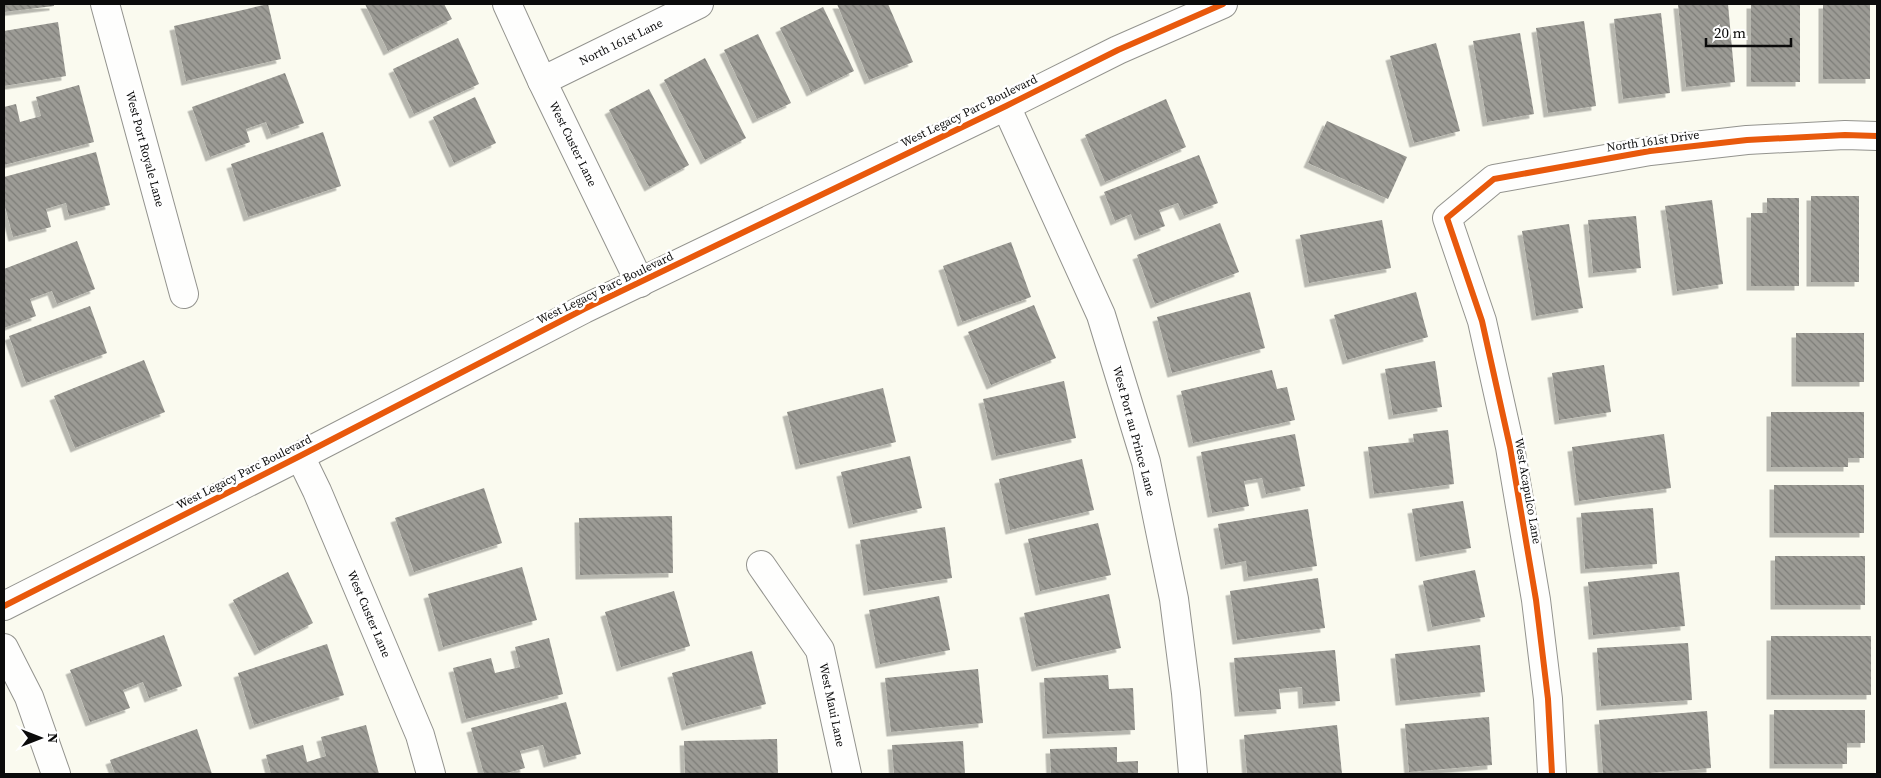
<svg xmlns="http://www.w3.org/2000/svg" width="1881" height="778" font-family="'Source Serif 4',serif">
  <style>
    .building { fill: url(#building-back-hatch); filter: url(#shadow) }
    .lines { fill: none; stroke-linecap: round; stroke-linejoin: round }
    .minor-casing { stroke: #93938e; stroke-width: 30 }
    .tertiary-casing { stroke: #93938e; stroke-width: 30 }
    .minor { stroke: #fefefd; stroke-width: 28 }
    .tertiary { stroke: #fefefd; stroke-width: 28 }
    .cycleway-casing { stroke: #fff; stroke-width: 9 }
    .cycleway { stroke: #e8590c; stroke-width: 6 }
    .labels { text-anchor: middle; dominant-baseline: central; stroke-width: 5; stroke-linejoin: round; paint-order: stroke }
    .street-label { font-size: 12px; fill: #0b0b0b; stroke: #fff }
  </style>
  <defs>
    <pattern id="building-back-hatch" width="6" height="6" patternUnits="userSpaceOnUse" patternTransform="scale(1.25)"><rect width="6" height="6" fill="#9c9b95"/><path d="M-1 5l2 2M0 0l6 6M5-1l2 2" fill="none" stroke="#7d7d78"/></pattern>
    <filter id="shadow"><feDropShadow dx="-4.5" dy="4.5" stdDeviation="0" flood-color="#0004"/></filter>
  </defs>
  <rect width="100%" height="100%" fill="#fafaef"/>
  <g class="building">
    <polygon points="4,4 54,4 54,6 4,12"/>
    <polygon points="268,4 281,59 186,81 174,26"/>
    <polygon points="365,4 444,4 452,19 388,51"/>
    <polygon points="837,4 888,4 913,62 869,80"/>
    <polygon points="1678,4 1728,4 1735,82 1686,87"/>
    <rect x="1751" y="4" width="49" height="78"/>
    <rect x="1823" y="4" width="47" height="75"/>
    <polygon points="823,7 854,71 811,92 780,28"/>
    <polygon points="1661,13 1670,93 1623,99 1614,19"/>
    <polygon points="1584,21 1596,106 1548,113 1536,28"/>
    <polygon points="58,22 66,76 4,86 4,31"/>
    <polygon points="1520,33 1534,114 1487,122 1473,41"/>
    <polygon points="758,34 791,103 757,119 724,50"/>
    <polygon points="458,38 479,84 414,114 393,69"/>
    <polygon points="1436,43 1460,131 1414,143 1390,56"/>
    <polygon points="705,58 746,138 705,160 664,80"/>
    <polygon points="285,73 304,123 271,135 266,122 246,129 250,142 210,157 192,107"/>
    <polygon points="79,85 94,142 4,165 4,107 16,104 20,122 41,116 36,97"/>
    <polygon points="649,89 689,165 649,187 609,110"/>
    <polygon points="475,97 496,143 454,163 433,117"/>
    <polygon points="1166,99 1186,147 1105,182 1085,135"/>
    <polygon points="1327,121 1407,157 1388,199 1308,163"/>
    <polygon points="323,132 341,186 248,217 231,164"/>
    <polygon points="96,152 110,205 69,216 66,203 46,209 51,227 13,237 4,203 4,177"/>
    <polygon points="1199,155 1218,203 1184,216 1178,203 1159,210 1165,226 1139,236 1131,214 1115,221 1104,192"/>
    <rect x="1811" y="196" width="48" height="86"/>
    <polygon points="1767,198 1799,198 1799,286 1751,286 1751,213 1767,213"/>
    <polygon points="1712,200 1723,284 1677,291 1665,206"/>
    <polygon points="1636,216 1641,268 1593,273 1588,220"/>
    <polygon points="1382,220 1391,268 1309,283 1300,235"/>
    <polygon points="1220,223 1239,272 1155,304 1137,255"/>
    <polygon points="1569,224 1583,308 1536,316 1522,231"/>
    <polygon points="77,241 95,289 57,304 52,291 30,299 36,316 4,328 4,269"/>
    <polygon points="1011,242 1031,297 962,322 943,266"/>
    <polygon points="1250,292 1265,348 1172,373 1157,317"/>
    <polygon points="1416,292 1428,337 1347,360 1334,315"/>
    <polygon points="1034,305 1056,358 991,385 968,332"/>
    <polygon points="90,306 107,353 26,383 9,336"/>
    <rect x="1796" y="333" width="68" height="49"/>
    <polygon points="144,360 165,412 75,448 54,396"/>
    <polygon points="1435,361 1442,407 1393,415 1385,369"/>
    <polygon points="1604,365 1611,412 1559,420 1552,373"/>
    <polygon points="1272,370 1277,389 1287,387 1295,420 1193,443 1181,391"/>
    <polygon points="1064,381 1076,438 996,456 983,399"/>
    <polygon points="883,388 896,442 800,465 787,412"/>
    <polygon points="1771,412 1864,412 1864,458 1848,458 1848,467 1771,467"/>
    <polygon points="1448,430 1454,484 1374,494 1368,447 1414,442 1413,434"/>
    <polygon points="1295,434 1305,486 1266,494 1262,478 1244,481 1249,506 1212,513 1201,452"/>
    <polygon points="1664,434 1671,488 1579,501 1572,447"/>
    <polygon points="910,456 922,508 853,524 841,472"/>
    <polygon points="1082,459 1094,510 1010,530 999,479"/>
    <rect x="1774" y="485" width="90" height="48"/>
    <polygon points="484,488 502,543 414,572 395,518"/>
    <polygon points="1463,501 1471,548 1420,557 1412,509"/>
    <polygon points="1653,508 1657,564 1585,569 1581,513"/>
    <polygon points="1308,509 1317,566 1248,577 1246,561 1225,565 1218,524"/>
    <polygon points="672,516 673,573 580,575 579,518"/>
    <polygon points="1098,523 1111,575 1040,591 1028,539"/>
    <polygon points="945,527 952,578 868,591 860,540"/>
    <rect x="1775" y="556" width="90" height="49"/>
    <polygon points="522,567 537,620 443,647 428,594"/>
    <polygon points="1475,570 1485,617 1432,627 1423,581"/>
    <polygon points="288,572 313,623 259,651 233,600"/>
    <polygon points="1679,572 1685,626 1593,635 1588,582"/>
    <polygon points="1318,578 1325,628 1237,640 1230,591"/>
    <polygon points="674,591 690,646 621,667 605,612"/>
    <polygon points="1109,594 1121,648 1036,667 1024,613"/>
    <polygon points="939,596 950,650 880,664 869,610"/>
    <polygon points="164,635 182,686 149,698 143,682 123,690 130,708 90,722 70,670"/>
    <rect x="1771" y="636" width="100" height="59"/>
    <polygon points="549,638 563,694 466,719 453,668 491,658 495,673 520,667 515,647"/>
    <polygon points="1688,643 1692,700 1601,706 1597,648"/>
    <polygon points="327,644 344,695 254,725 238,673"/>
    <polygon points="1480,645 1485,692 1400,701 1395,654"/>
    <polygon points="1335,650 1340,701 1303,704 1302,687 1279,689 1281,709 1239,712 1234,658"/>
    <polygon points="752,651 766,704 686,726 672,673"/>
    <polygon points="978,669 983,723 891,732 885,678"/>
    <polygon points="1108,675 1109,689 1133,688 1135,730 1047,734 1044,678"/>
    <polygon points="566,702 581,754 548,763 543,745 520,751 525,768 503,774 484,774 471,728"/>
    <polygon points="1774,710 1865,710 1865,743 1847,743 1847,764 1774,764"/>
    <polygon points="1707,711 1711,768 1637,774 1603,774 1599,720"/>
    <polygon points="1489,717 1492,765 1409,772 1405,724"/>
    <polygon points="366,725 379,774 271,774 266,755 303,745 307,762 326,756 321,737"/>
    <polygon points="1337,725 1342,774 1247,774 1244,735"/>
    <polygon points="197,729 212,774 115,774 110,760"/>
    <polygon points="777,739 778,774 685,774 684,741"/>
    <polygon points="963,741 965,774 894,774 892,745"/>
    <polygon points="1117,747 1117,762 1138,761 1138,774 1051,774 1050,749"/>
  </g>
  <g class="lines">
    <defs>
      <g id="minor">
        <polyline points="105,4 184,294"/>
        <polyline points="507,4 542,81 640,283"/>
        <polyline points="542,81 699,4"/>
        <polyline points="1006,106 1101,315 1146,462 1174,599 1186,693 1193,774"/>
        <polyline points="761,565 820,650 847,774"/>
        <polyline points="4,648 29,697 56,774"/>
        <polyline points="1552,774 1548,699 1536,600 1510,447 1482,321 1447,218 1494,179 1650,151 1747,140 1845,135 1877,136"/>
      </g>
      <g id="tertiary">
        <polyline points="300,456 317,491 420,735 431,774"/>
        <polyline points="4,606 300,456 584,309 1006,106 1118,50 1223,4"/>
      </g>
    </defs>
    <use href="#minor" class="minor-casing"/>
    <use href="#tertiary" class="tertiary-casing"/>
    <use href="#minor" class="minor"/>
    <use href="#tertiary" class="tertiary"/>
    <defs>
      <g id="cycleway">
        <polyline points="4,606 300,456 584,309 1006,106 1118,50 1223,4"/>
        <polyline points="1552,774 1548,699 1536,600 1510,447 1482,321 1447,218 1494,179 1650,151 1747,140 1845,135 1877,136"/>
      </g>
    </defs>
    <use href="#cycleway" class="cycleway-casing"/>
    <use href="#cycleway" class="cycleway"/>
  </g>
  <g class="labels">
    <g class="street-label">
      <text transform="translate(621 42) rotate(-26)">North 161st Lane</text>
      <text transform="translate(969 111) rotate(-26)">West Legacy Parc Boulevard</text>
      <text transform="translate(1653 141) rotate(-8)">North 161st Drive</text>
      <text transform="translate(573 144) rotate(64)">West Custer Lane</text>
      <text transform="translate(145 149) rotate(75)">West Port Royale Lane</text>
      <text transform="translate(605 288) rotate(-26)">West Legacy Parc Boulevard</text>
      <text transform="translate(1134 431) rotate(75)">West Port au Prince Lane</text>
      <text transform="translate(244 472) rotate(-27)">West Legacy Parc Boulevard</text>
      <text transform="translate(1528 491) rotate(80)">West Acapulco Lane</text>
      <text transform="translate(369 614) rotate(67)">West Custer Lane</text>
      <text transform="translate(832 705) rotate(78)">West Maui Lane</text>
    </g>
  </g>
  <rect width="1881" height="778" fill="none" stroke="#0b0b0b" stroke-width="10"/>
  <g transform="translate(40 738) rotate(90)" stroke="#ffffff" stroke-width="4" paint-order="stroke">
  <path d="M0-4L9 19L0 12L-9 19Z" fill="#0b0b0b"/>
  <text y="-8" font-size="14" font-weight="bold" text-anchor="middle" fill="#0b0b0b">N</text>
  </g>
  <path d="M1706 38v8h85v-8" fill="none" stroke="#0b0b0b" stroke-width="2.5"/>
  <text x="1714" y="38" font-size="15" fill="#0b0b0b" stroke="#ffffff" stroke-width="4" paint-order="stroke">20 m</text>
</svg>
